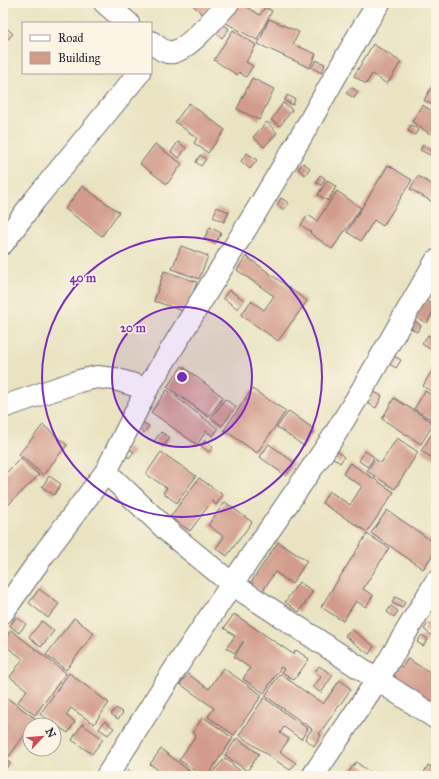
<svg xmlns="http://www.w3.org/2000/svg" width="439" height="779" font-family="'IM FELL Great Primer',serif">
  <style>
    .building { fill: #d29b8c }
    .lines { fill: none; stroke-linecap: round; stroke-linejoin: round }
    .minor-casing { stroke: #68666a; stroke-width: 24 }
    .minor { stroke: #fff; stroke-width: 22 }
    .ring { fill: none; stroke: #7b2cbf; stroke-width: 2 }
    .centre { fill: #7b2cbf; stroke: #fcf5e5; stroke-width: 2 }
    .ring-label { font-size: 12px; text-anchor: middle; font-weight: bold; fill: #7b2cbf; stroke: #fcf5e5; stroke-width: 3; stroke-linejoin: round; paint-order: stroke }
  </style>
  <rect width="100%" height="100%" fill="#fcf5e5"/>
  <filter id="ink" filterUnits="userSpaceOnUse"><feTurbulence type="fractalNoise" baseFrequency=".025" numOctaves="2"/><feDisplacementMap in="SourceGraphic" scale="8" xChannelSelector="R" yChannelSelector="G"/><feConvolveMatrix kernelMatrix="1 2 1 2 8 2 1 2 1" color-interpolation-filters="sRGB"/></filter>
  <filter id="wash" filterUnits="userSpaceOnUse"><feTurbulence type="fractalNoise" baseFrequency=".012" numOctaves="4" result="noise"/><feDisplacementMap in="SourceGraphic" scale="16" xChannelSelector="R" yChannelSelector="G"/><feGaussianBlur stdDeviation="0.9" result="paint"/><feColorMatrix in="noise" values="0 0 0 0 0 0 0 0 0 0 0 0 0 0 0 0 0 1.4 0 .05"/><feComposite in="paint" operator="in"/></filter>
  <g filter="url(#wash)">
    <rect width="100%" height="100%" fill="#e9e3c2"/>
    <g id="blocks">
      <g class="building">
        <polygon points="191,3 210,3 213,6 203,15"/>
        <polygon points="237,3 250,3 247,7 260,15 265,7 272,11 257,40 226,23"/>
        <polygon points="269,19 299,32 293,44 316,54 310,68 258,44"/>
        <polygon points="220,21 229,29 222,38 213,30"/>
        <polygon points="3,24 13,34 3,44"/>
        <polygon points="233,30 256,45 246,62 253,66 246,77 239,72 237,75 214,60"/>
        <polygon points="373,44 401,62 387,84 372,74 366,84 354,76"/>
        <polygon points="316,60 325,64 322,73 312,68"/>
        <polygon points="252,78 274,89 259,120 237,109"/>
        <polygon points="434,83 436,84 436,107 424,100"/>
        <polygon points="351,87 358,92 354,98 346,93"/>
        <polygon points="287,95 295,99 293,105 285,101"/>
        <polygon points="189,103 225,130 208,153 194,143 197,138 175,122"/>
        <polygon points="283,103 292,110 280,126 271,120"/>
        <polygon points="422,105 436,113 436,124 430,134 412,122"/>
        <polygon points="267,122 277,133 264,147 253,137"/>
        <polygon points="411,125 418,129 415,135 408,131"/>
        <polygon points="178,142 186,148 179,158 171,152"/>
        <polygon points="155,144 182,164 167,184 140,164"/>
        <polygon points="423,145 432,151 430,155 420,150"/>
        <polygon points="247,153 257,160 250,169 241,161"/>
        <polygon points="200,155 206,159 201,166 196,162"/>
        <polygon points="303,163 310,168 305,175 298,169"/>
        <polygon points="388,165 412,180 383,226 374,220 361,241 347,232"/>
        <polygon points="320,175 325,178 321,185 316,182"/>
        <polygon points="418,176 436,187 436,204 410,189"/>
        <polygon points="327,180 336,187 328,201 318,195"/>
        <polygon points="82,186 119,212 102,236 65,209"/>
        <polygon points="337,191 361,208 332,249 310,233 311,232 301,225 308,215 317,221"/>
        <polygon points="281,198 289,203 284,210 277,205"/>
        <polygon points="217,207 229,212 224,222 213,217"/>
        <polygon points="210,227 221,233 215,244 204,239"/>
        <polygon points="181,246 208,256 199,279 172,269"/>
        <polygon points="246,256 307,301 278,341 241,315 251,301 264,310 274,296 237,270"/>
        <polygon points="164,271 197,282 186,312 154,301"/>
        <polygon points="229,290 244,300 238,309 223,298"/>
        <polygon points="424,300 436,306 427,323 415,317"/>
        <polygon points="414,320 421,326 417,332 409,327"/>
        <polygon points="428,335 436,340 436,353 422,344"/>
        <polygon points="392,355 401,360 396,368 388,363"/>
        <polygon points="436,363 436,394 423,386"/>
        <polygon points="182,366 223,397 209,417 167,387"/>
        <polygon points="252,389 286,411 257,453 224,430"/>
        <polygon points="167,390 218,429 213,436 206,431 197,445 151,412"/>
        <polygon points="370,390 382,396 376,408 364,401"/>
        <polygon points="425,391 436,398 436,422 414,409"/>
        <polygon points="394,398 434,423 421,444 382,419"/>
        <polygon points="225,399 236,407 222,426 211,418"/>
        <polygon points="289,411 315,430 304,446 277,427"/>
        <polygon points="142,422 149,426 144,433 138,428"/>
        <polygon points="43,425 67,445 43,475 19,454"/>
        <polygon points="436,427 436,460 421,451"/>
        <polygon points="161,432 170,438 163,447 154,441"/>
        <polygon points="397,438 418,452 395,489 367,471 375,459 381,463"/>
        <polygon points="205,440 213,447 209,452 201,446"/>
        <polygon points="269,444 295,463 286,476 260,457"/>
        <polygon points="128,448 134,452 129,458 124,454"/>
        <polygon points="337,451 344,457 340,463 332,457"/>
        <polygon points="365,451 374,457 368,467 359,461"/>
        <polygon points="161,452 196,476 177,503 163,493 167,488 146,474"/>
        <polygon points="21,458 39,475 5,508 3,506 3,476"/>
        <polygon points="350,463 394,492 367,532 322,503 329,491 350,505 362,486 343,474"/>
        <polygon points="49,476 61,484 54,495 42,487"/>
        <polygon points="199,478 223,495 216,505 212,501 190,531 170,517"/>
        <polygon points="225,502 252,522 227,556 216,548 224,537 208,525"/>
        <polygon points="387,510 436,544 436,550 423,569 371,533"/>
        <polygon points="367,534 389,548 363,589 373,595 366,607 356,601 343,621 321,607"/>
        <polygon points="278,542 307,561 292,584 275,572 262,592 250,584"/>
        <polygon points="299,582 313,591 299,612 285,602"/>
        <polygon points="39,589 59,604 48,618 29,603"/>
        <polygon points="395,597 405,602 402,608 392,603"/>
        <polygon points="391,606 398,611 394,617 387,612"/>
        <polygon points="234,614 293,654 296,650 309,659 294,680 282,672 284,669 281,667 264,693 243,679 250,668 234,657 244,642 243,641 235,653 226,648 235,636 224,628"/>
        <polygon points="16,617 26,624 19,633 10,626"/>
        <polygon points="74,618 94,633 66,670 46,655"/>
        <polygon points="42,621 54,631 41,647 29,637"/>
        <polygon points="428,623 436,628 431,635 424,629"/>
        <polygon points="351,629 374,646 369,654 345,636"/>
        <polygon points="11,630 66,673 35,715 18,702 27,690 10,677 23,659 3,644 3,641"/>
        <polygon points="422,635 428,639 423,646 417,642"/>
        <polygon points="408,659 436,676 436,705 395,680 396,677 392,675 398,665 402,667"/>
        <polygon points="319,666 333,675 321,693 313,687 321,677 315,672"/>
        <polygon points="223,668 262,695 234,735 208,717 214,708 180,684 188,674 209,689"/>
        <polygon points="69,673 109,703 94,724 71,708 66,715 75,722 68,733 40,714"/>
        <polygon points="280,674 323,704 340,680 351,689 319,734 321,735 314,746 305,739 312,729 265,696"/>
        <polygon points="3,695 36,719 32,725 30,725 30,727 8,758 3,754 3,713 6,709 3,707"/>
        <polygon points="264,698 308,729 301,739 284,727 280,733 289,739 280,752 296,763 290,770 239,735"/>
        <polygon points="116,708 123,713 118,719 111,714"/>
        <polygon points="203,717 233,738 207,776 203,776 179,760 196,735 192,733"/>
        <polygon points="105,721 114,728 108,735 99,729"/>
        <polygon points="82,724 103,739 92,754 72,740"/>
        <polygon points="237,738 259,754 247,771 225,755"/>
        <polygon points="161,749 196,776 166,776 150,764"/>
        <polygon points="3,758 10,763 3,772"/>
        <polygon points="225,758 246,776 214,776 211,774"/>
        <polygon points="356,762 375,776 352,776 348,773"/>
        <polygon points="428,765 436,770 436,776 422,776"/>
        <polygon points="129,770 136,776 124,776"/>
      </g>
    </g>
  </g>
  <g filter="url(#ink)">
    <use href="#blocks" fill-opacity="0" stroke="#68666a" stroke-width="1"/>
    <g class="lines">
      <defs>
        <g id="minor">
          <polyline points="105,3 128,23"/>
          <path d="M 151,42 C 157,46 165,54 173,52 C 188,50 217,15 228,3"/>
          <polyline points="3,243 34,201 139,73"/>
          <polyline points="3,407 79,381 97,377 115,379 147,389"/>
          <polyline points="106,472 172,535 232,584 436,718"/>
          <polyline points="3,612 44,554 106,472 147,389 254,215 302,135 361,31 379,3"/>
          <polyline points="107,776 175,669 232,584 332,439 362,390 436,261"/>
          <polyline points="313,776 378,679 436,582"/>
        </g>
      </defs>
      <use href="#minor" class="minor-casing"/>
      <use href="#minor" class="minor"/>
    </g>
  </g>
  <circle cx="182" cy="377" r="70" fill="#7b2cbf" fill-opacity=".12"/>
  <g class="ring">
    <circle cx="182" cy="377" r="70"/>
    <circle cx="182" cy="377" r="140"/>
  </g>
  <circle cx="182" cy="377" r="6" class="centre"/>
  <g class="ring-label">
    <text x="83" y="282">40 m</text>
    <text x="133" y="332">20 m</text>
  </g>
  <rect width="439" height="779" fill="none" stroke="#fcf5e5" stroke-width="16"/>
  <rect x="22" y="22" width="130" height="52" fill="#fcf5e5" stroke="#a5a1a1"/>
  <rect x="30" y="35" width="20" height="6" fill="#ffffff" stroke="#a5a1a1"/>
  <text x="58" y="42" font-size="12" fill="#22223b">Road</text>
  <rect x="30" y="52" width="20" height="12" fill="#d29b8c" stroke="#a5a1a1"/>
  <text x="58" y="62" font-size="12" fill="#22223b">Building</text>
  <g transform="translate(42 737) rotate(64)"><circle r="19" fill="#fcf5e5" stroke="#a5a1a1"/>
  <path d="M0-3L7 15L0 10L-7 15Z" fill="#d1495b"/>
  <text y="-6" font-size="11" font-weight="bold" text-anchor="middle" fill="#22223b">N</text>
  </g>
</svg>
